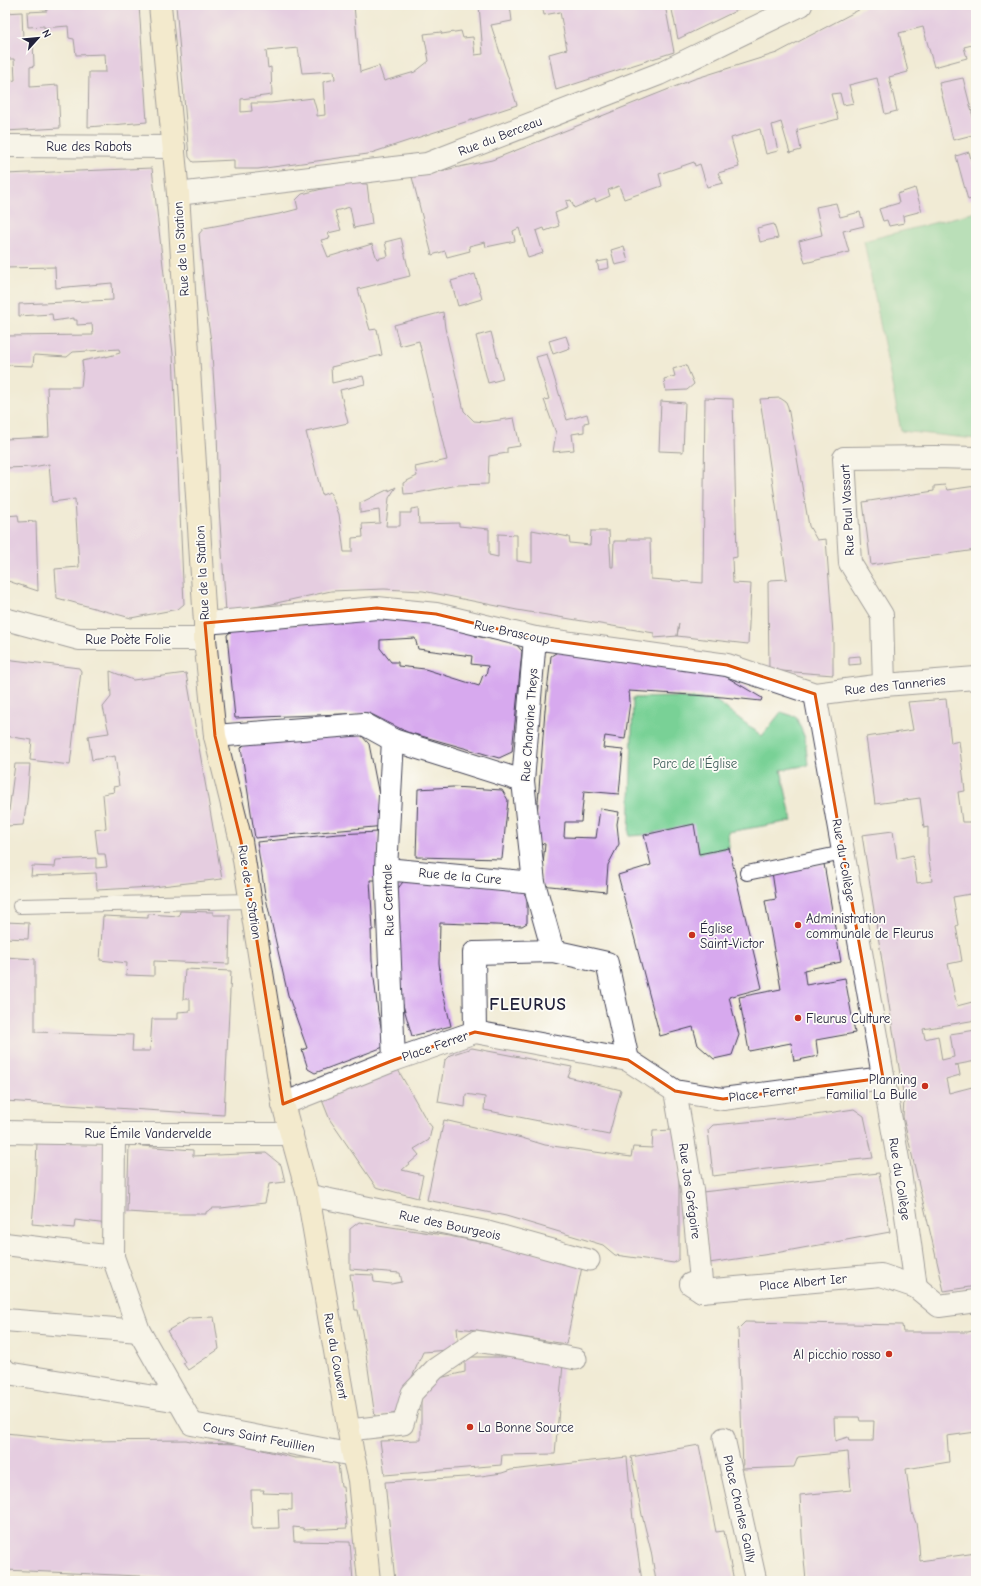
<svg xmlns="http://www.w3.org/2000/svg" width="981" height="1586" font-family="'Comic Neue',sans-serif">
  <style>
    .green { fill: #79d196; stroke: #4e7a68 }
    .building { fill: #d7a9ee; fill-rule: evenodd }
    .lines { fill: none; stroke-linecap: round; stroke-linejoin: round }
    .service-casing { stroke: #414052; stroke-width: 16 }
    .pedestrian-casing { stroke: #414052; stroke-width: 23 }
    .minor-casing { stroke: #414052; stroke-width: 24 }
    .secondary-casing { stroke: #414052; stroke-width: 24 }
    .service { stroke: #fff; stroke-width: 14 }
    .pedestrian { stroke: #fff; stroke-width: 21 }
    .minor { stroke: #fff; stroke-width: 22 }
    .secondary { stroke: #f7e8c3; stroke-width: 22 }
    .marked { fill: none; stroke: #de560e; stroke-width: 3; stroke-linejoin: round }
    .poi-dot { fill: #c8321e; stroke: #fdfcf7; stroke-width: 1.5 }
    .labels { text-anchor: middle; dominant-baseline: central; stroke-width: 3.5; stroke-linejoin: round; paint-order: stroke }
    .street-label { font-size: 13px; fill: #22223b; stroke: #fdfcf7 }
    .park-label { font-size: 13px; fill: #405f5b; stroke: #fdfcf7 }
    .poi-label { font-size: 13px; fill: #22223b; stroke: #fdfcf7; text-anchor: start }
    .district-label { font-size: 17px; font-weight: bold; letter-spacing: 1px; fill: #22223b; stroke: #fdfcf7 }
  </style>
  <rect width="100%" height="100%" fill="#fdfcf7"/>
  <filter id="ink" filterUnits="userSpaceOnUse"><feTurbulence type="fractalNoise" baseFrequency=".025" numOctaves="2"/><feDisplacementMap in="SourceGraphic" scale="8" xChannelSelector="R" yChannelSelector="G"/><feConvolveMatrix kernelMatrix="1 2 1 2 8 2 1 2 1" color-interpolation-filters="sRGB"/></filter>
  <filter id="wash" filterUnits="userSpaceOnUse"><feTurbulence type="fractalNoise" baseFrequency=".012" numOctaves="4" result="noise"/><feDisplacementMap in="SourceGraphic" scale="16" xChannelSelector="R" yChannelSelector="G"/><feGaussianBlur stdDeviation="0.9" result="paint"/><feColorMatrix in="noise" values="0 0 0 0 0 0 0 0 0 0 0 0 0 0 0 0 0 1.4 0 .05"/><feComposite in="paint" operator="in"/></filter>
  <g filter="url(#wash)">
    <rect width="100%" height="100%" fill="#f1ebd5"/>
    <g class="green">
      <polygon points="976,212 976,439 901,431 864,241"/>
      <polygon points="673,697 715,700 762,736 781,712 796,717 805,738 808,765 781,770 792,821 728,832 729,848 699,854 693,825 644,835 629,836 633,698"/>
    </g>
    <g id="blocks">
      <g class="building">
        <polygon points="46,5 139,5 147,122 88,127 89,72 106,72 105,54 76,55 74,39 69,38 68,26 44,28 44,26 28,27 27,12 47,11"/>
        <path d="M 176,5 L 354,5 L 360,72 L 379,66 L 384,81 L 415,72 L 429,61 L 424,34 L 441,32 L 442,34 L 461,31 L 463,38 L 473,37 L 475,55 L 483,54 L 479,5 L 510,5 L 512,21 L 491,25 L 517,105 L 368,154 L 258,169 L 234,169 L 234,160 L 193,162 L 189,157 ZM 298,48 L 302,73 L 334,71 L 335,79 L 323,82 L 325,115 L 317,116 L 317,112 L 313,98 L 271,103 L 251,103 L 252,111 L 241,112 L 241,99 L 272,95 L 271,67 L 268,68 L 266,51 Z"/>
        <polygon points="542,5 665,5 674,52 556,90 549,54 567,49 560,12 544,15"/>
        <polygon points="671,5 748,5 678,39"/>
        <polygon points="868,5 972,5 976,19 976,44 964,47 967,58 934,67 923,27 899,33 908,72 889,77 897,111 885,114 877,78 849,85 854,103 843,105 840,93 831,94 838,119 797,130 801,150 790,153 781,122 772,125 778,151 766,154 760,129 731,138 739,167 718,173 723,183 707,187 700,164 695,166 694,162 659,174 662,186 624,199 619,186 608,190 610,196 596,202 595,199 574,208 571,200 566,201 568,208 555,213 559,226 545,231 544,228 536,231 543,253 528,258 519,228 513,231 515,241 486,247 485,242 469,246 470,251 447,257 445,251 432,255 412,177 492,160 694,79 777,53"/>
        <polygon points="22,12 23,40 33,39 34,66 30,67 30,87 58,85 60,128 5,131 5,82 15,80 14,59 5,59 5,13"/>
        <polygon points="963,78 976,128 976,134 953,140 939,83"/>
        <polygon points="969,152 974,171 976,171 976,198 968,200 956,156"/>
        <polygon points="152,168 173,354 184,604 178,609 131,618 57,598 55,569 79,567 75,499 52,502 49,464 33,467 5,468 5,439 49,437 47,387 81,387 83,369 82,361 106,356 106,357 120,353 119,349 73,352 67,357 34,355 33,366 5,365 5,336 93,335 92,324 77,325 77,320 74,320 74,318 53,321 52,314 19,316 19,304 113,300 112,283 56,288 55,267 5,268 5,174"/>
        <polygon points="346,183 367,184 372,224 354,228 350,207 335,211 341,230 328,233 330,238 321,240 328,257 372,244 377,259 388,256 385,242 401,238 410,276 358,289 370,330 377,329 382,355 331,367 332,383 363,376 365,384 340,390 348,423 306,432 322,495 330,492 339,514 344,552 352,552 352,538 363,537 362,524 380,523 379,510 360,513 360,503 389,489 389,491 396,487 389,498 386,526 400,526 400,513 411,513 411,509 418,508 419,524 459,523 459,526 489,529 489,555 498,557 498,534 517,535 517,561 532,563 532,530 569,537 570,543 590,545 591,531 609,531 611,567 613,567 614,541 628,541 627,539 650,539 651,579 703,583 705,398 733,399 737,557 732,558 733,583 751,584 748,644 677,636 679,623 677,636 654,638 654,633 517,610 423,591 384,589 331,591 272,604 226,612 219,508 217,428 211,341 205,301 199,234 204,228 279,214 298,209 296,200 302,194"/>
        <polygon points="915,188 922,211 903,216 904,223 889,226 887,220 883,221 879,209 899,203 897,194"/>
        <polygon points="836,203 840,217 860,212 864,226 843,231 849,252 805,263 799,241 822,235 816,207"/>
        <polygon points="774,224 778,238 760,242 757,228"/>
        <polygon points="624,246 628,262 615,265 611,250"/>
        <polygon points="608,260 609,268 599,270 597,262"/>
        <polygon points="475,274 482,299 458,306 451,281"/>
        <polygon points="443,312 445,328 464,411 474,421 485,422 514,418 520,446 507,448 507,453 489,456 488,484 458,485 417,493 404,494 403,483 417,476 415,467 447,460 419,341 400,346 394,325"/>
        <polygon points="491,332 503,379 488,383 476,336"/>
        <polygon points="566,336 570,348 553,354 549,341"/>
        <polygon points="547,354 567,420 587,414 589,422 584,423 584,432 572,434 574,450 553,452 556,433 544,400 549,399 536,357"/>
        <polygon points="686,365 694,384 687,390 666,391 664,379 675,376 673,369"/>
        <polygon points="780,398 786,402 788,407 809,526 817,540 826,539 833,634 833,675 769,670 768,583 770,580 787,579 760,399"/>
        <polygon points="661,401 685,403 683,452 659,451"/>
        <polygon points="945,485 947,490 976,486 976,550 871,565 863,502 934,491 934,486"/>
        <polygon points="18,515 19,522 36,521 38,591 5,580 5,516"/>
        <path d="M 419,615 L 476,626 L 475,636 L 515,643 L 522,651 L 512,752 L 499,758 L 457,746 L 407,732 L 369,713 L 235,718 L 227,635 L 233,630 ZM 415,638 L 418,649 L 472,656 L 471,664 L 488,666 L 486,676 L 483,675 L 479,686 L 425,669 L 398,666 L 398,662 L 391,662 L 380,648 L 380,640 Z"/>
        <polygon points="564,648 725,676 762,698 761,701 723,697 629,691 630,702 625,739 605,736 603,748 623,750 619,794 584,791 581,822 565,822 564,837 596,838 600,809 619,812 617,824 619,844 608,865 606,892 541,885 545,844 535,842 545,710 551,656"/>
        <polygon points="860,656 861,664 849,665 849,657"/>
        <polygon points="5,659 79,668 81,671 70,765 30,760 32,740 5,736"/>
        <polygon points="110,671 133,680 186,673 222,879 153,887 97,890 96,873 31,876 32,866 55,867 56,860 96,858 96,868 107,867 105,854 98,854 95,830 106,828 103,794 114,792 113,787 119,786 115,756 92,760 88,736 109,733 103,707 111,697"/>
        <polygon points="946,699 951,743 959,741 965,791 958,792 962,822 976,822 976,893 953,897 958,925 956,926 962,961 948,964 957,1006 976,1001 976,1020 923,1029 925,1039 938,1036 942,1060 954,1057 950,1034 976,1030 976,1061 955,1065 958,1065 960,1075 946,1079 949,1093 976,1086 976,1286 944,1291 903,1117 904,1099 862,835 893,831 897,859 913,855 917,883 932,881 928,853 928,827 924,828 920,798 875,804 866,737 913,730 908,702"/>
        <polygon points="361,735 369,744 385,826 255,838 241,748 248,741"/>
        <polygon points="15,764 30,764 27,801 23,825 7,826"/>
        <polygon points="453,787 502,790 508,800 502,859 416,857 418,789"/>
        <polygon points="694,824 699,854 729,848 762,988 729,997 739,1035 732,1055 714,1059 698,1045 693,1027 660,1036 618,875 651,865 644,835"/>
        <polygon points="378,832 379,880 370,880 373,930 371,930 372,961 378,1012 381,1027 386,1046 315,1073 308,1069 302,1050 307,1048 288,995 265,894 257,842 338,834"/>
        <polygon points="824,864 841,962 804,970 806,985 845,978 855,1033 816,1040 818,1056 794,1061 791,1043 749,1051 739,997 781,989 765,901 776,899 772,872"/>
        <polygon points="406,878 521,888 527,898 527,923 522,926 440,923 439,963 442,988 451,1026 412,1036 401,998 396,891"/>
        <polygon points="180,911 213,912 213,915 230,915 229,964 154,961 154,976 126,975 127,963 100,960 103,916 148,918 148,914 179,916"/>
        <polygon points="5,922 29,923 28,939 5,938"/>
        <polygon points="5,957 35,959 35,1032 133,1035 132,1051 150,1051 152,1019 178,1019 178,1012 190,1011 190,999 183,999 185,969 231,971 224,1115 5,1101"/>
        <polygon points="472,1048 572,1067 568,1077 621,1090 609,1135 484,1110 485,1097 466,1094 465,1107 438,1102 445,1060 450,1055"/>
        <polygon points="397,1068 427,1121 432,1127 429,1140 414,1149 419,1155 402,1170 423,1175 418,1198 376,1187 330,1120 322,1100"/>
        <polygon points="854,1109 864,1116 873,1158 766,1169 713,1176 708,1130 713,1125 802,1117"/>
        <polygon points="444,1120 522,1138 545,1145 631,1157 633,1147 652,1148 653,1131 673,1130 679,1137 679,1259 674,1263 615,1255 603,1245 506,1216 427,1200"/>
        <polygon points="37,1142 111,1143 108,1224 75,1220 74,1228 32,1224 35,1190"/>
        <polygon points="129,1145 193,1150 193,1156 266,1153 281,1165 285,1182 269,1184 265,1203 221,1208 213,1208 206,1212 206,1214 159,1214 127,1212"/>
        <polygon points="879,1173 890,1232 770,1254 709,1263 702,1192"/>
        <polygon points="359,1222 449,1236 583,1262 566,1344 476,1330 457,1328 459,1349 423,1352 409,1384 403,1412 375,1417 366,1354 358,1310 355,1310 350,1274 373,1275 374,1282 391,1284 402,1282 400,1273 350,1269 350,1229"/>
        <polygon points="214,1317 219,1349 188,1370 183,1363 185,1362 167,1331 189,1318"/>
        <path d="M 745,1322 L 902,1325 L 903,1332 L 968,1332 L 976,1330 L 976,1432 L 947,1436 L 949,1462 L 906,1469 L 912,1513 L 916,1523 L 919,1545 L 920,1561 L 976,1553 L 976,1581 L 806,1581 L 802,1537 L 800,1495 L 851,1490 L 848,1452 L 798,1457 L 794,1467 L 743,1469 L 738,1329 ZM 834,1417 L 859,1417 L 860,1421 L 874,1421 L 873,1441 L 849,1441 L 848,1437 L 835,1441 Z"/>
        <polygon points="465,1357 507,1357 563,1364 555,1454 502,1455 501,1465 385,1475 380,1441 421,1440 421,1396 435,1379 465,1372"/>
        <path d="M 5,1433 L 85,1441 L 186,1440 L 199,1443 L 238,1444 L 295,1458 L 318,1458 L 338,1464 L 341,1487 L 343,1487 L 347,1528 L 304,1530 L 303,1528 L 293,1527 L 294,1541 L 350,1542 L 353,1581 L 249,1581 L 5,1570 ZM 251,1490 L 264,1490 L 263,1493 L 292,1494 L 292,1510 L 278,1509 L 279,1528 L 252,1529 Z"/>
        <polygon points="699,1445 716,1532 724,1531 734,1581 656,1581 651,1551 642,1515 631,1457"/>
        <polygon points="627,1457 633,1520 642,1581 395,1581 385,1482 481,1476 502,1473 511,1470"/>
      </g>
    </g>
  </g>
  <g filter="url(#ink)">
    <use href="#blocks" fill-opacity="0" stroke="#414052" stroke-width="1"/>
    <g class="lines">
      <defs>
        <g id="service">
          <polyline points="747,873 843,853"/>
          <polyline points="20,906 252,901"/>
        </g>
        <g id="pedestrian">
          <polyline points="308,1195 488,1232 589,1260"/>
          <polyline points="349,1430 403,1424 412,1393 435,1369 476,1341 525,1349 576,1359"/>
          <polyline points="724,1438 756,1581"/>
        </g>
        <g id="minor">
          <polyline points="5,146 174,147"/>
          <polyline points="178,194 427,164 659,74 801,5"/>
          <polyline points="5,619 79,639 205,639"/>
          <polyline points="205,623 377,608 436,614 535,638 727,665 815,694 884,685 976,678"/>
          <polyline points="535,638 523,781 534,883 553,951"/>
          <polyline points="884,685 882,615 850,563 844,458 935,457 976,458"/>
          <polyline points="815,694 899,1165 916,1287"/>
          <polyline points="215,736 364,724 393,740 523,781"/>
          <polyline points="393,740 386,869 394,1060"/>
          <polyline points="386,869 534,883"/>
          <polyline points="475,1032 474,953 553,951 607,963 628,1060"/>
          <polyline points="675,1091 692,1190 702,1291"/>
          <polyline points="283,1104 394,1060 475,1032 628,1060 675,1091 723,1099 883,1078"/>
          <polyline points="5,1132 114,1134 292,1134"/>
          <polyline points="5,1244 113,1257 139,1331 192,1424 353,1455"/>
          <polyline points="113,1257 114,1134"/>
          <polyline points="691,1284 702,1291 881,1275 916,1287 939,1306 976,1301"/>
          <polyline points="5,1320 139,1331"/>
          <polyline points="5,1370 7,1373 179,1401"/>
        </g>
        <polyline id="secondary" points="160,5 178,194 205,623 205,639 215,736 241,841 283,1104 308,1195 353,1455 359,1480 369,1581"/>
      </defs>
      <use href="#service" class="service-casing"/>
      <use href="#pedestrian" class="pedestrian-casing"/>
      <use href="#minor" class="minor-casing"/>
      <use href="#secondary" class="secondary-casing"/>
      <use href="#service" class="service"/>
      <use href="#pedestrian" class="pedestrian"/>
      <use href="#minor" class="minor"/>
      <use href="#secondary" class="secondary"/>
    </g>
  </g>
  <path d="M0 0H981V1586H0ZM 377,608 L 436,614 L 535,638 L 727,665 L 815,694 L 883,1078 L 723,1099 L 675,1091 L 628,1060 L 475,1032 L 394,1060 L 283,1104 L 241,841 L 215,736 L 205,623 Z" fill="#f1ebd5" fill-opacity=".55" fill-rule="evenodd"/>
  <path class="marked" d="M 377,608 L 436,614 L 535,638 L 727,665 L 815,694 L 883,1078 L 723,1099 L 675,1091 L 628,1060 L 475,1032 L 394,1060 L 283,1104 L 241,841 L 215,736 L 205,623 Z"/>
  <g class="poi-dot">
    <circle cx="798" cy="925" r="4"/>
    <circle cx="692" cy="935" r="4"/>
    <circle cx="798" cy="1018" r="4"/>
    <circle cx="925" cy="1086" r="4"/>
    <circle cx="889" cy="1354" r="4"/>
    <circle cx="470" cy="1427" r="4"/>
  </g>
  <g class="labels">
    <g class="street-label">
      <text transform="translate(500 136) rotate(-21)">Rue du Berceau</text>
      <text x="89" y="146">Rue des Rabots</text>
      <text transform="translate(181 249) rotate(-94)">Rue de la Station</text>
      <text transform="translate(847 510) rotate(-93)">Rue Paul Vassart</text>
      <text transform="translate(202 573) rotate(-93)">Rue de la Station</text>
      <text transform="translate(512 632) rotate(12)">Rue Brascoup</text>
      <text x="128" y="639">Rue Poète Folie</text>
      <text transform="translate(895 685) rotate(-6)">Rue des Tanneries</text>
      <text transform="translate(529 725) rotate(-86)">Rue Chanoine Theys</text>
      <text transform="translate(844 860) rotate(80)">Rue du Collège</text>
      <text transform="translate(460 876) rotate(5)">Rue de la Cure</text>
      <text transform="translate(250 892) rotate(81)">Rue de la Station</text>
      <text transform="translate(388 900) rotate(-92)">Rue Centrale</text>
      <text transform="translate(435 1046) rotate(-19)">Place Ferrer</text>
      <text transform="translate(763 1093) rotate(-7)">Place Ferrer</text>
      <text x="148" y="1133">Rue Émile Vandervelde</text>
      <text transform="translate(900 1179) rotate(81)">Rue du Collège</text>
      <text transform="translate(690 1191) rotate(82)">Rue Jos Grégoire</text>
      <text transform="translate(450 1225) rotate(12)">Rue des Bourgeois</text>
      <text transform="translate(803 1282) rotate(-5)">Place Albert Ier</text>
      <text transform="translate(336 1356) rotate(80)">Rue du Couvent</text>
      <text transform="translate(259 1437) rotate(11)">Cours Saint Feuillien</text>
      <text transform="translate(740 1509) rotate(77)">Place Charles Gailly</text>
    </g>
    <g class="park-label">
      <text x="695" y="763">Parc de l'Église</text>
    </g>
    <g class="poi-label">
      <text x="806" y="918">Administration<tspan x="806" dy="15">communale de Fleurus</tspan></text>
      <text x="700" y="928">Église<tspan x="700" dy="15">Saint-Victor</tspan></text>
      <text x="806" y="1018">Fleurus Culture</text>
      <text x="917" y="1079" text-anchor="end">Planning<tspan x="917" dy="15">Familial La Bulle</tspan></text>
      <text x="881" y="1354" text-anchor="end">Al picchio rosso</text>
      <text x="478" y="1427">La Bonne Source</text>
    </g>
    <g class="district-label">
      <text x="528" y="1004">FLEURUS</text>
    </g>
  </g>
  <rect width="981" height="1586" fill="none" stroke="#fdfcf7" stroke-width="20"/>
  <g transform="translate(38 38) rotate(63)" stroke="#fdfcf7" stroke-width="3" paint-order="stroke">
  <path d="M0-3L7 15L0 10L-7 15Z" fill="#22223b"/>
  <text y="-6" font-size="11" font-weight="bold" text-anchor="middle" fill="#22223b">N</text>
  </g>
</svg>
